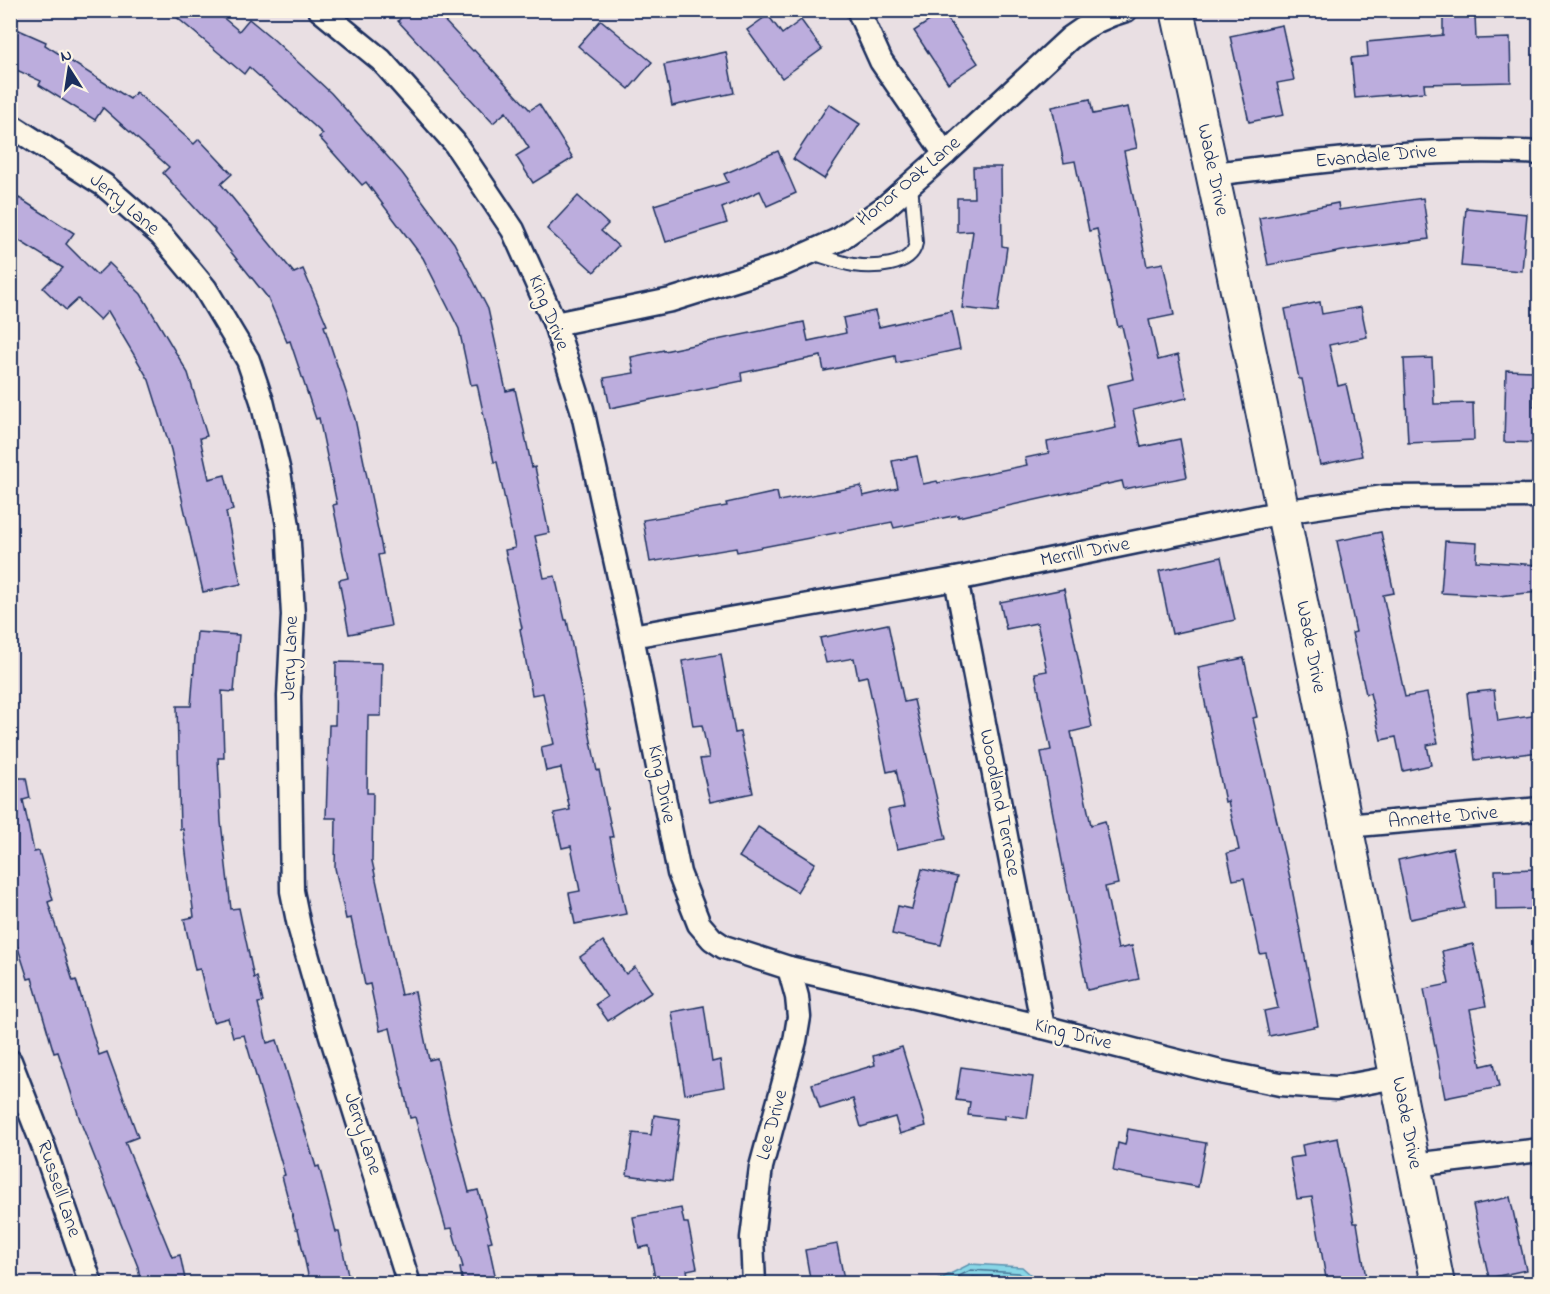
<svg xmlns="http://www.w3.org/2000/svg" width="1550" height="1294" font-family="'Indie Flower',sans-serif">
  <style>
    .water { fill: #88d6e6; stroke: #5c93b0; stroke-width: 1.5 }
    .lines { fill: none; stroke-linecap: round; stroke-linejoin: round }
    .shore { stroke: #477294; stroke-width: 1.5 }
    .building { fill: #bcaddd; stroke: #1b2f5e; stroke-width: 1.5 }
    .lane-casing { stroke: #1b2f5e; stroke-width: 16 }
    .street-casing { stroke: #1b2f5e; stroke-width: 27 }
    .secondary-casing { stroke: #1b2f5e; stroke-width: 36 }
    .lane { stroke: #fcf5e5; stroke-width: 12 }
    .street { stroke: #fcf5e5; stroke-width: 22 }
    .secondary { stroke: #fcf5e5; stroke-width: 32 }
    .labels { text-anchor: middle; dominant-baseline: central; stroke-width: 4.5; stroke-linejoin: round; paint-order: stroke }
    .street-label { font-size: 20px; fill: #1b2f5e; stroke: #fcf5e5 }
  </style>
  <rect width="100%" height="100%" fill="#e9dfe3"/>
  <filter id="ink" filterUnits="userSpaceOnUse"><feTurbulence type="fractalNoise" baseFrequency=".0167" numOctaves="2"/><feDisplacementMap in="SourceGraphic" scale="12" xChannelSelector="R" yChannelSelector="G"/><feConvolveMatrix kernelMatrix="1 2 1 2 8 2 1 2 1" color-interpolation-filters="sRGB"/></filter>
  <g filter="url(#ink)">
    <polygon class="water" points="970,1264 1022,1267 1040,1283 932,1283"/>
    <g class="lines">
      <g class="shore">
        <polyline points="944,1284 971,1270 1019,1273 1031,1284"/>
        <polyline points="960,1284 973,1277 1016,1280 1020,1284"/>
      </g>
    </g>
    <g class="building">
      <polygon points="168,10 214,10 239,31 249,19 273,39 331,93 402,173 454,243 488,309 506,391 515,389 532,468 535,467 549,533 535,536 544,578 555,576 565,620 567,620 597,771 599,770 613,837 610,837 626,914 575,924 569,893 580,891 571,846 562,848 554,813 570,810 561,768 546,771 541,747 554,744 543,693 532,695 520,629 522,628 505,550 515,548 497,462 494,462 477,384 471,385 459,329 423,258 366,182 362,185 319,137 323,134 249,67 244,74"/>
      <polygon points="408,10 434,10 473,51 474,50 530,110 539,104 573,158 533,183 516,156 529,148 506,112 493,123 398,21"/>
      <polygon points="943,12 978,63 948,83 914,31"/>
      <polygon points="1475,14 1476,39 1510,38 1511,82 1424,84 1425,92 1355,98 1351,58 1368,56 1367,42 1443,35 1443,15"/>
      <polygon points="768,15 782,34 801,20 822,49 782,78 747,30"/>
      <polygon points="601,20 652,62 629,89 578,46"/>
      <polygon points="1282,25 1294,80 1277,83 1284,115 1249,122 1230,36"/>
      <polygon points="10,26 46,42 45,45 130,99 136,92 194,144 199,139 232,174 221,184 294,273 303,269 327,325 324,326 355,419 383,554 378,555 391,626 349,634 339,580 348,578 333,505 337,504 319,418 316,419 290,341 287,342 268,298 214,231 215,230 163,173 169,167 103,108 95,120 39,85 41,81 10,67"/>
      <polygon points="726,52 734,93 672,106 664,65"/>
      <polygon points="1090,99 1093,114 1128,107 1137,148 1124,151 1147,266 1163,263 1174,315 1149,320 1158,360 1178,355 1187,398 1133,410 1141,447 1180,439 1187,477 1124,489 1122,481 958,517 958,515 894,528 892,522 737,552 736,548 650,562 643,520 727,506 726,503 777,492 779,501 861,486 863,496 898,488 892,461 917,456 923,484 937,481 938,483 1027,465 1025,458 1049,453 1047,442 1116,428 1107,385 1134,379 1122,326 1118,327 1097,229 1089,231 1075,161 1064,163 1052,107"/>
      <polygon points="829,104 860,124 824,179 793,159"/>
      <polygon points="778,151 796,193 767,206 760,191 722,208 727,223 666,242 654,205 728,182 724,174"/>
      <polygon points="973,167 1001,167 1002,246 1007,247 998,312 962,308 973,231 957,232 957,198 974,198"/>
      <polygon points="578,196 608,224 601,231 618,246 594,272 547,229"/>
      <polygon points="19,198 74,233 66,244 97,275 109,263 141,294 188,373 207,436 200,438 209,479 225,475 233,510 226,512 241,584 203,592 171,450 149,380 108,311 100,320 78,299 66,310 43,288 63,268 10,235 10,212"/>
      <polygon points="1423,198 1429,239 1348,250 1268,265 1259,218 1338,203 1339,210"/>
      <polygon points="1466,208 1527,214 1522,271 1461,266"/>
      <polygon points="1320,302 1322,314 1361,307 1367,337 1329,345 1338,386 1346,384 1362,456 1320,465 1302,379 1299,379 1285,309"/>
      <polygon points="875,311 879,327 952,311 960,349 896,363 895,356 824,371 821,356 741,373 742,381 610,408 604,378 634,373 631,357 664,350 664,351 804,322 808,341 846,333 843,318"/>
      <polygon points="1432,358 1434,404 1473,403 1474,440 1408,443 1404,359"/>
      <polygon points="1506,370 1535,371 1533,406 1539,406 1539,443 1504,442"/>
      <polygon points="1381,532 1394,593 1383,595 1405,697 1427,693 1438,743 1427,745 1431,765 1403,771 1396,737 1381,740 1370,693 1366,694 1352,633 1356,632 1337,541"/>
      <polygon points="1445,541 1477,543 1476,561 1539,565 1539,592 1498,596 1441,593"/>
      <polygon points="1221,557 1235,620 1172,634 1159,571"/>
      <polygon points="1064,589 1092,727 1071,732 1091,825 1105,821 1118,884 1105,887 1118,949 1132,946 1139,979 1087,990 1041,752 1051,750 1035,673 1047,671 1037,623 1006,629 1000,602"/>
      <polygon points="888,624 904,702 914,700 946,839 897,849 888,810 904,807 896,770 887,772 867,676 858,678 854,658 826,663 820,638"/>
      <polygon points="197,632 239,635 234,692 222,691 224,758 218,758 221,822 231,909 239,908 254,978 257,977 263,1002 258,1003 267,1043 277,1040 316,1167 319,1166 336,1232 339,1232 350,1284 310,1284 298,1229 296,1229 282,1176 285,1175 244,1035 233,1037 228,1018 213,1022 200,969 195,970 184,919 194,917 183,829 180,829 177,706 191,706"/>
      <polygon points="721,654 735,733 740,732 753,793 710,802 700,759 709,758 702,725 693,726 682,661"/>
      <polygon points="1244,658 1257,717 1253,718 1290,878 1318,1026 1269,1036 1264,1011 1278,1008 1266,953 1260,954 1244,878 1233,880 1227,853 1239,850 1228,801 1225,802 1198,667"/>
      <polygon points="336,662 382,663 381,716 368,716 367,793 373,793 372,861 401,995 415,992 429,1060 437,1058 448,1112 469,1192 478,1190 492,1241 488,1242 497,1284 463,1284 460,1268 463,1267 452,1228 446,1229 415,1117 410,1118 390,1028 380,1031 370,984 365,985 351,918 346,919 335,868 336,818 326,818 329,725 335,725"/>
      <polygon points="1494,690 1498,721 1538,715 1539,752 1475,760 1467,693"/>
      <polygon points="19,778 26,778 30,798 23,800 34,852 39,851 53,900 48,902 73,981 76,980 99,1055 107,1052 138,1137 125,1142 172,1257 180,1255 186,1284 141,1284 138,1267 81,1123 58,1052 54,1053 32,978 28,979 10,923 10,779"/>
      <polygon points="758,827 815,863 797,892 739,857"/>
      <polygon points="1453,848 1465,908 1410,919 1398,860"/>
      <polygon points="922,869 957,877 941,945 892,934 898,906 912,909"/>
      <polygon points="1539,869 1539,909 1496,910 1495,870"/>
      <polygon points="603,941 626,974 635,967 652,992 608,1021 596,1004 607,997 580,957"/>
      <polygon points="1473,944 1486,1006 1470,1009 1481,1066 1494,1063 1499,1087 1445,1098 1424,989 1449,984 1442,951"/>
      <polygon points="704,1006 712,1062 720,1060 724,1087 685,1094 672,1012"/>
      <polygon points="902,1047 926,1126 900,1134 895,1117 861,1127 853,1099 820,1109 812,1084 875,1065 873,1056"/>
      <polygon points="961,1067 1033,1077 1027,1118 1005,1115 1005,1119 968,1115 970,1102 956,1100"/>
      <polygon points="654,1115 680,1119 672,1181 627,1175 633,1133 651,1135"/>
      <polygon points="1128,1129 1206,1143 1198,1187 1113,1171 1118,1143 1125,1145"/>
      <polygon points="1338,1138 1354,1223 1357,1223 1367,1284 1327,1284 1312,1197 1297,1199 1290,1158 1304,1156 1302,1145"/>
      <polygon points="1510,1197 1526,1270 1489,1278 1473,1205"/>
      <polygon points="681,1208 684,1223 688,1223 697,1268 687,1270 690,1284 656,1284 649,1246 639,1248 633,1217"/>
      <polygon points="837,1244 845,1284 811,1284 805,1250"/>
    </g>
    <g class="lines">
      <defs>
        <path id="lane" d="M 811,253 C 825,257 839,262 853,265 C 872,268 912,267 916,243 L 911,184"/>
        <g id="street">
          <polyline points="320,10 381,60 454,142 513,230 555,324 582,409 632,636 679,873 699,924 712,939 724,947 789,968 1043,1027 1220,1072 1280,1084 1336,1088 1396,1077"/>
          <polyline points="858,10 881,61 945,154"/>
          <polyline points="10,125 104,185 161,235 205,288 248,360 262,401 279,472 288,526 293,615 289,696 292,891 299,926 322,1007 409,1284"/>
          <path d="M 1213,174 C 1322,161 1430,146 1540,153"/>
          <path d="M 555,324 L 671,300 L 780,266 L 840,239 L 885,207 L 945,154 L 1070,38 C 1088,24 1104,16 1126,10"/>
          <polyline points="956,579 1043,1027"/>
          <polyline points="632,636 956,579 1283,512 1384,497 1540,496"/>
          <polyline points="1346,826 1540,809"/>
          <polyline points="10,1061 44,1148 91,1284"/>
          <polyline points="1414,1165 1540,1150"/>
          <polyline points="754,1284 752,1238 761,1167 795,1041 799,1017 797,997 789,968"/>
        </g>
        <path id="secondary" d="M 1177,10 C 1270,434 1352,859 1438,1284"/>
      </defs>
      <use href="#lane" class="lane-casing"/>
      <use href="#street" class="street-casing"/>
      <use href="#secondary" class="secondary-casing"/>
      <use href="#lane" class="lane"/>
      <use href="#street" class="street"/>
      <use href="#secondary" class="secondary"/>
    </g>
  </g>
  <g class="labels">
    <g class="street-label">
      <text transform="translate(1376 157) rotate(-5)">Evandale Drive</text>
      <text transform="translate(1212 170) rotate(78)">Wade Drive</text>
      <text transform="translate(909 182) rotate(-40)">Honor Oak Lane</text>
      <text transform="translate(124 205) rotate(40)">Jerry Lane</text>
      <text transform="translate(548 313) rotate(68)">King Drive</text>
      <text transform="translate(1085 553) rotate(-11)">Merrill Drive</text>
      <text transform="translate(1310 647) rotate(79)">Wade Drive</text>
      <text transform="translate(291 658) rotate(-88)">Jerry Lane</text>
      <text transform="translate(661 784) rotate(79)">King Drive</text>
      <text transform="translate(999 803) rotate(79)">Woodland Terrace</text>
      <text transform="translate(1443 818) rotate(-5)">Annette Drive</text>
      <text transform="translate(1073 1035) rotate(14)">King Drive</text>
      <text transform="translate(1406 1123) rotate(79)">Wade Drive</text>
      <text transform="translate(773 1125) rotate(-75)">Lee Drive</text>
      <text transform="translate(362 1134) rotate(72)">Jerry Lane</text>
      <text transform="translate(58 1189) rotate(71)">Russell Lane</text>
    </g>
  </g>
  <rect width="1550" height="1294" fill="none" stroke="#fcf5e5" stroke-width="36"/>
  <rect x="18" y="18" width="1514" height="1258" fill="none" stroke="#1b2f5e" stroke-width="2" filter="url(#ink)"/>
  <g transform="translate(69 69) rotate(348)" stroke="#fcf5e5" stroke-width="4.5" paint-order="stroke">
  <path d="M0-4.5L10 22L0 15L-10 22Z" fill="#1b2f5e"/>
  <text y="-9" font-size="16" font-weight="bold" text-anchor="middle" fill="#1b2f5e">N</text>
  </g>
</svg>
